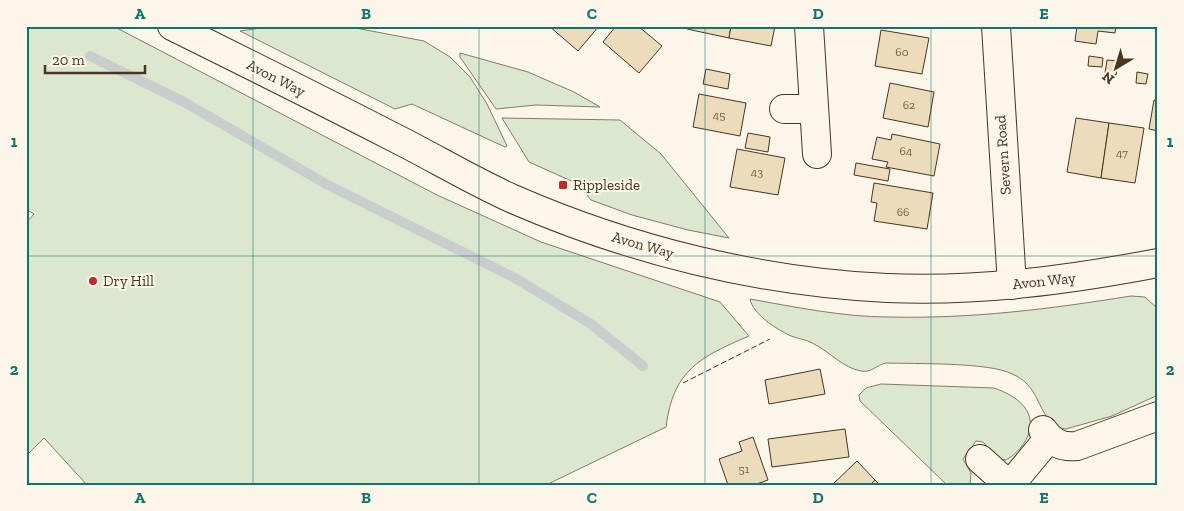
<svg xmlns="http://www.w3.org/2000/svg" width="1184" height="511" font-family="'Zilla Slab',serif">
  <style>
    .green { fill: #dce7d0; stroke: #887966 }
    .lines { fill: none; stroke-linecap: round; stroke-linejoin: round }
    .stream { stroke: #c9cecd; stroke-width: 10 }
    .building { fill: #ecdcbc; stroke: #4a3520 }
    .minor-casing { stroke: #4a3520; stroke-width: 30 }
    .minor { stroke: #fbf6e9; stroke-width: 28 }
    .fence { stroke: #4a3520; stroke-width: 1; stroke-dasharray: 6 2.5; stroke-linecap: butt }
    .grid { fill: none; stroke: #0f766e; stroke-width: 1; stroke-opacity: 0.55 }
    .poi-dot { fill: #c62828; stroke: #fbf6e9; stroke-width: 2 }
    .labels { text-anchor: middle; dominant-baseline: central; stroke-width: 4; stroke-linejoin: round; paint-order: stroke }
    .number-label { font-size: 12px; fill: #725f47 }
    .street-label { font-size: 15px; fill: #4a3520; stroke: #fbf6e9 }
    .poi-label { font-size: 15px; fill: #4a3520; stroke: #fbf6e9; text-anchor: start }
    .neatline { fill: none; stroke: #0f766e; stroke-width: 2 }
    .grid-label { font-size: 16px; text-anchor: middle; font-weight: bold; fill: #0f766e }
  </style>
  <rect width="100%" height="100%" fill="#fbf6e9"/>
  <g class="green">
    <path d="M 26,26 L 113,26 L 437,195 L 541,242 L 720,302 L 749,336 C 700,357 673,370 666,427 L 546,485 L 87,485 L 44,438 L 26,456 L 26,223 L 34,214 L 26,209 Z"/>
    <polygon points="275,26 345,26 424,41 450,57 470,77 487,104 507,146 505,147 412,104 395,109 240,31"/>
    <polygon points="460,53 528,72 574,92 600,107 536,105 496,109 460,57"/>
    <polygon points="502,118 620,120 661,154 729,238 688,230 632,215 591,200 578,184 529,162"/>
    <path d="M 1131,296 L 1145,297 L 1158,309 L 1158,395 L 1112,416 L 1066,429 C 1044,428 1041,399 1028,385 C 1024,380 1017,376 1012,374 C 990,362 914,364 886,363 C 876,365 872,373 861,371 C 843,368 830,352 814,344 C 806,339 797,339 789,335 C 776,329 753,314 750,299 C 795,307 843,317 889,317 C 971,319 1050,309 1131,296 Z"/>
    <path d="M 881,384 L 994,388 C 1018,396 1040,413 1026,440 C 1021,448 1015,455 1006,460 L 999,459 L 983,442 L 976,441 L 963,459 L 971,473 L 970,485 L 947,485 L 860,401 L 859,395 L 866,388 Z"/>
  </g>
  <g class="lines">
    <polyline class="stream" points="90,56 184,102 326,184 515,278 591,324 643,366"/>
  </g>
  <g class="building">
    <polygon points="549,26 599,26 578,51"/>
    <polygon points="616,26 638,26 662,46 639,73 603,42"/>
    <polygon points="688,26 731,26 729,38 687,29"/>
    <polygon points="731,26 775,26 771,46 729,38"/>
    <polygon points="1077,26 1116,26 1115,33 1098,31 1096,44 1075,41"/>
    <polygon points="881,30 929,38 922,74 875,66"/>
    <polygon points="1089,56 1103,58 1102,67 1088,66"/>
    <polygon points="1107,60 1119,61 1116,75 1105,73"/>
    <polygon points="706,69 730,74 728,89 703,84"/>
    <polygon points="1137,72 1148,74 1146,84 1136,83"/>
    <polygon points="890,83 934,92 928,127 883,118"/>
    <polygon points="699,94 746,103 740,136 693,127"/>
    <polygon points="1154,100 1158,101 1158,131 1149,129"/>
    <polygon points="1076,118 1109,123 1101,178 1067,172"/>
    <polygon points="1109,123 1144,128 1135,183 1101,178"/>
    <polygon points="748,133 770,137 768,152 745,148"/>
    <polygon points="892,134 940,144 934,176 886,167 888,162 872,159 877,137 891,140"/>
    <polygon points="737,149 785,158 778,195 730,187"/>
    <polygon points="856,163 890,169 888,181 854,175"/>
    <polygon points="874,183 933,193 927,229 874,221 877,203 871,202"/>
    <polygon points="820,369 825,394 769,404 765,380"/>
    <polygon points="845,429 849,457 772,467 768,439"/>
    <polygon points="753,437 768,480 754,485 728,485 719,459 742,451 739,442"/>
    <polygon points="857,461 875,480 870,485 832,485"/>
    <polygon points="875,480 880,485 870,485"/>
  </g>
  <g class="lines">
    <defs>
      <g id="minor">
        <path d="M 172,26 C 249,64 325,102 401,141 C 438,160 475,182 513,199 C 630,250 759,282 887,288 C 978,292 1069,280 1158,263"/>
        <polyline points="809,26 817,154"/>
        <polyline points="996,26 1012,285"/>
        <polyline points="784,109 814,109"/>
        <path d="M 1043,430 C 1052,442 1061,448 1077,446 L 1158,416"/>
        <polyline points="980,459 1009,485"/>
        <polyline points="1010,485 1049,438"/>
      </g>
    </defs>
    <use href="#minor" class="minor-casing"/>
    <use href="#minor" class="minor"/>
    <polyline class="fence" points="683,383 770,339"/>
  </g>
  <path class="grid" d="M 253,26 L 253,485M 479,26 L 479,485M 705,26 L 705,485M 931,26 L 931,485M 26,256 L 1158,256"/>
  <g class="poi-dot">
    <rect x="558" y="180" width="10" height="10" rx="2.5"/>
    <circle cx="93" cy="281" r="5"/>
  </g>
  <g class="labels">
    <g class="number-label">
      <text x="902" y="52">60</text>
      <text x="909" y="105">62</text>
      <text x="719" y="115">45</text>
      <text x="906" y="151">64</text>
      <text x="1122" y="153">47</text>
      <text x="757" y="172">43</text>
      <text x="903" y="212">66</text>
      <text x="744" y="469">51</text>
    </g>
    <g class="street-label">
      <text transform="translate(276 78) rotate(27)">Avon Way</text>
      <text transform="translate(1003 155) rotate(-94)">Severn Road</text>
      <text transform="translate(643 245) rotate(16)">Avon Way</text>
      <text transform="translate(1044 281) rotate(-6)">Avon Way</text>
    </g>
    <g class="poi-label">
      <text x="573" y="185">Rippleside</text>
      <text x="103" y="281">Dry Hill</text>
    </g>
  </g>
  <rect width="1184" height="511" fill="none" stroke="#fbf6e9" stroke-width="55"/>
  <g transform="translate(1116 68) rotate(218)" stroke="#fbf6e9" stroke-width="4" paint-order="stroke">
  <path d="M0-4L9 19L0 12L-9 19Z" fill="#4a3520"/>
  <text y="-8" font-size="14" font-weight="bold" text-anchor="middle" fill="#4a3520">N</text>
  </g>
  <path d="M45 65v8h100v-8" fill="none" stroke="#4a3520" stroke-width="2.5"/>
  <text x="52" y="65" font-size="15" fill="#4a3520" stroke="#fbf6e9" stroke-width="4" paint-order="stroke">20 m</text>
  <rect x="28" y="28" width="1128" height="456" class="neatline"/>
  <g class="grid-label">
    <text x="140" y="19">A</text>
    <text x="366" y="19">B</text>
    <text x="592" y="19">C</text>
    <text x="818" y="19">D</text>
    <text x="1044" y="19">E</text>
    <text x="14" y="147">1</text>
    <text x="1170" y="147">1</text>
    <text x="14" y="375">2</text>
    <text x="1170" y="375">2</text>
    <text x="140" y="503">A</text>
    <text x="366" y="503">B</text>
    <text x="592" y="503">C</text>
    <text x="818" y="503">D</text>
    <text x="1044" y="503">E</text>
  </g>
</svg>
